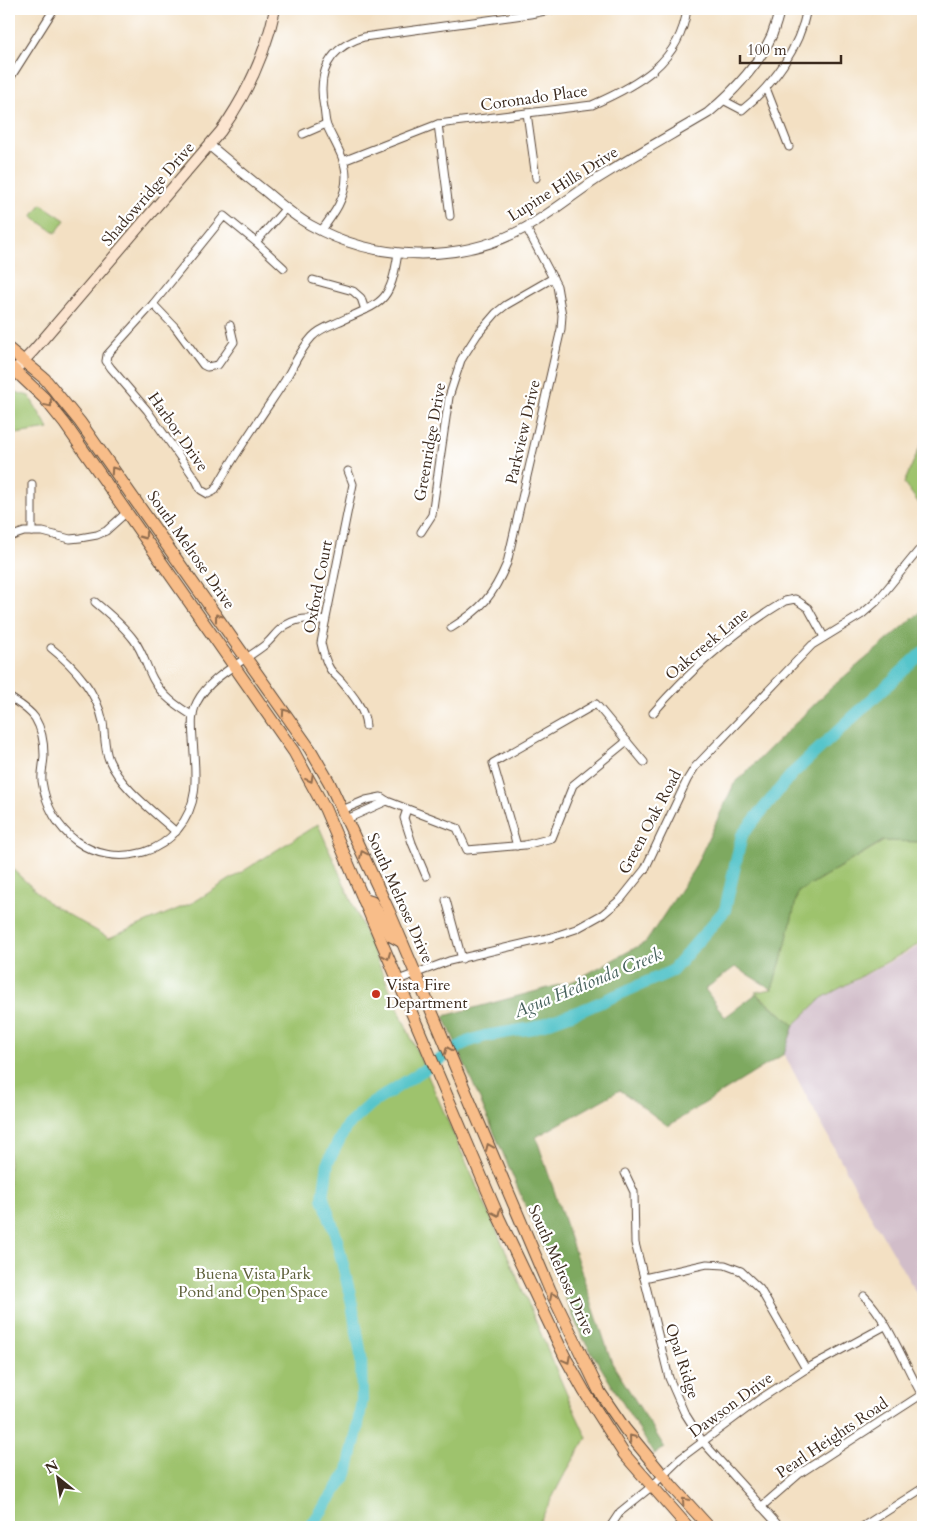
<svg xmlns="http://www.w3.org/2000/svg" width="932" height="1536" font-family="Cardo,serif">
  <style>
    .industrial { fill: #d1bdc9 }
    .green { fill: #9ec36d; stroke: #6c7646 }
    .forest { fill: #7ea960; stroke: #5c6a3f }
    .lines { fill: none; stroke-linecap: round; stroke-linejoin: round }
    .river { stroke: #57c5cb; stroke-width: 12 }
    .minor-casing { stroke: #574537; stroke-width: 9 }
    .tertiary-casing { stroke: #574537; stroke-width: 11 }
    .secondary-casing { stroke: #574537; stroke-width: 12 }
    .primary-casing { stroke: #574537; stroke-width: 13 }
    .minor { stroke: #fff; stroke-width: 7 }
    .tertiary { stroke: #fff; stroke-width: 9 }
    .secondary { stroke: #fce5d0; stroke-width: 10 }
    .primary { stroke: #f8bd89; stroke-width: 11 }
    .oneway { stroke: #906c4e }
    .poi-dot { fill: #c8321e; stroke: #fff; stroke-width: 2 }
    .labels { text-anchor: middle; dominant-baseline: central; stroke-width: 4.5; stroke-linejoin: round; paint-order: stroke }
    .street-label { font-size: 16px; fill: #3b2a1e; stroke: #fff }
    .poi-label { font-size: 16px; fill: #3b2a1e; stroke: #fff; text-anchor: start }
    .park-label { font-size: 16px; fill: #5e603a; stroke: #fff }
    .water-label { font-size: 18px; font-style: italic; fill: #45605b; stroke: #fff }
  </style>
  <rect width="100%" height="100%" fill="#fff"/>
  <filter id="ink" filterUnits="userSpaceOnUse"><feTurbulence type="fractalNoise" baseFrequency=".02" numOctaves="2"/><feDisplacementMap in="SourceGraphic" scale="10" xChannelSelector="R" yChannelSelector="G"/><feConvolveMatrix kernelMatrix="1 2 1 2 8 2 1 2 1" color-interpolation-filters="sRGB"/></filter>
  <filter id="wash" filterUnits="userSpaceOnUse"><feTurbulence type="fractalNoise" baseFrequency=".0096" numOctaves="4" result="noise"/><feDisplacementMap in="SourceGraphic" scale="20" xChannelSelector="R" yChannelSelector="G"/><feGaussianBlur stdDeviation="1.12" result="paint"/><feColorMatrix in="noise" values="0 0 0 0 0 0 0 0 0 0 0 0 0 0 0 0 0 1.4 0 .05"/><feComposite in="paint" operator="in"/></filter>
  <g filter="url(#wash)">
    <rect width="100%" height="100%" fill="#f3e0c3"/>
    <polygon class="industrial" points="923,944 923,1304 868,1211 784,1054 794,1025 822,998"/>
    <g class="green">
      <polygon points="41,204 65,220 56,233 32,217"/>
      <polygon points="12,391 29,396 49,429 9,435 9,394"/>
      <polygon points="923,440 923,509 904,483"/>
      <path d="M 318,824 C 380,968 443,1111 507,1254 C 534,1315 558,1378 587,1438 L 563,1477 L 537,1527 L 9,1527 L 9,866 L 50,904 L 109,938 L 194,902 Z"/>
      <polygon points="884,841 923,842 923,942 822,998 794,1025 755,992 772,989 784,951 798,892"/>
    </g>
    <polygon class="forest" points="923,610 923,842 883,841 798,892 784,951 772,989 735,967 705,989 725,1017 756,994 794,1025 784,1054 668,1126 620,1090 536,1137 612,1363 665,1448 654,1454 581,1335 444,1016 574,981 646,942 694,869 734,784 832,687"/>
    <g class="lines">
      <polyline class="river" points="308,1527 313,1523 347,1474 357,1431 362,1400 361,1355 351,1299 336,1236 323,1198 328,1162 346,1127 371,1104 467,1042 485,1036 533,1028 585,1009 672,971 725,910 742,835 792,774 923,652"/>
    </g>
  </g>
  <g filter="url(#ink)">
    <g class="lines">
      <defs>
        <g id="minor">
          <polyline points="9,80 54,9"/>
          <polyline points="766,88 789,147"/>
          <path d="M 723,100 L 742,110 C 774,84 799,49 807,9"/>
          <polyline points="527,113 536,178"/>
          <polyline points="438,124 450,216"/>
          <polyline points="303,134 326,124"/>
          <path d="M 343,161 L 438,124 L 592,105 C 638,85 680,62 687,9"/>
          <path d="M 321,231 C 334,214 346,198 346,176 C 346,159 334,142 327,126 C 325,121 325,114 324,108 C 317,73 329,47 364,37 L 530,14 L 555,9"/>
          <polyline points="256,242 286,208"/>
          <path d="M 284,268 L 256,242 L 224,216 L 153,304 L 107,355 L 106,361 L 111,368 L 147,410 L 196,480 L 201,490 L 208,494 L 214,491 L 218,485 C 237,450 262,416 284,382 C 293,367 300,350 312,337 C 319,329 329,326 338,322 C 383,302 390,304 398,253"/>
          <polyline points="313,280 353,291 361,298 365,310"/>
          <polyline points="153,304 175,327 203,365 207,367 218,365 234,342 230,325"/>
          <path d="M 348,471 L 353,484 L 321,643 C 323,652 325,661 330,669 C 333,674 338,677 341,681 C 352,694 365,709 366,726"/>
          <polyline points="32,532 32,484"/>
          <polyline points="421,532 432,515 449,397 461,360 477,335 496,313 506,305 553,278"/>
          <polyline points="9,537 24,532 43,532 70,539 80,538 97,535 106,531 127,512"/>
          <path d="M 95,602 C 109,614 123,625 134,640 C 143,652 146,666 153,679 C 162,696 177,706 193,716"/>
          <path d="M 451,628 C 482,609 493,596 507,563 L 561,329 L 562,315 L 557,286 L 526,227"/>
          <path d="M 51,648 C 74,666 97,692 103,722 C 105,734 104,748 109,760 C 121,788 153,811 176,832"/>
          <path d="M 9,697 C 18,703 29,709 35,718 C 41,728 44,743 44,755 C 44,763 41,772 42,781 C 49,832 93,867 144,852 C 158,848 170,839 178,829 C 201,802 195,772 193,739 C 192,726 191,714 197,702 C 211,675 244,662 266,644 C 272,639 276,632 282,628 C 294,618 311,617 325,621"/>
          <path d="M 653,713 C 691,669 735,631 785,601 L 795,599 L 808,608 L 824,637"/>
          <polyline points="407,809 404,818 412,843 426,876"/>
          <polyline points="342,810 366,800 381,797 387,801 457,828 467,850 525,845 552,838 573,785 627,741"/>
          <polyline points="347,819 387,801"/>
          <polyline points="517,846 493,763 596,704 644,762"/>
          <polyline points="446,900 462,959"/>
          <polyline points="398,980 449,961 552,937 576,929 603,914 621,899 645,869 687,780 695,767 812,645 861,615 877,601 918,551"/>
          <polyline points="625,1173 634,1192 635,1243 644,1278 669,1378 684,1412 703,1442 780,1527"/>
          <polyline points="644,1278 707,1264 725,1265 741,1271 760,1289 806,1369"/>
          <path d="M 864,1296 C 888,1319 906,1368 923,1397"/>
          <polyline points="761,1507 799,1474 921,1395"/>
          <polyline points="610,1527 620,1512 651,1487 681,1458 760,1399 806,1369 885,1326"/>
          <polyline points="862,1527 923,1488"/>
        </g>
        <path id="tertiary" d="M 209,145 C 228,161 246,176 265,191 C 279,203 294,216 310,225 C 376,262 458,264 525,228 C 550,214 573,195 597,179 C 633,156 671,135 708,113 C 733,92 758,66 772,35 C 775,27 778,17 780,9"/>
        <path id="secondary" d="M 15,370 L 34,350 L 221,131 C 247,94 266,53 275,9"/>
        <g id="primary">
          <polyline points="9,349 45,379 80,422 310,749 329,782 389,911 550,1290 599,1391 625,1429 671,1485 709,1527"/>
          <polyline points="9,365 44,398 65,424 294,752 325,809 499,1218 565,1357 584,1391 624,1454 688,1527"/>
          <polyline points="363,899 372,902 391,936 402,942"/>
        </g>
      </defs>
      <use href="#minor" class="minor-casing"/>
      <use href="#tertiary" class="tertiary-casing"/>
      <use href="#secondary" class="secondary-casing"/>
      <use href="#primary" class="primary-casing"/>
      <use href="#minor" class="minor"/>
      <use href="#tertiary" class="tertiary"/>
      <use href="#secondary" class="secondary"/>
      <use href="#primary" class="primary"/>
    </g>
    <defs><path id="oneway-chevron" d="M-2-3.5L2.5 0L-2 3.5" fill="none" stroke-width="1.6" stroke-linecap="round" stroke-linejoin="round" transform="scale(1.25)"/></defs>
    <g class="oneway">
      <use href="#oneway-chevron" transform="translate(49 404) rotate(50)"/>
      <use href="#oneway-chevron" transform="translate(114 470) rotate(-125)"/>
      <use href="#oneway-chevron" transform="translate(144 536) rotate(55)"/>
      <use href="#oneway-chevron" transform="translate(218 617) rotate(-126)"/>
      <use href="#oneway-chevron" transform="translate(285 712) rotate(-125)"/>
      <use href="#oneway-chevron" transform="translate(310 779) rotate(61)"/>
      <use href="#oneway-chevron" transform="translate(363 854) rotate(-115)"/>
      <use href="#oneway-chevron" transform="translate(387 956) rotate(67)"/>
      <use href="#oneway-chevron" transform="translate(448 1050) rotate(-113)"/>
      <use href="#oneway-chevron" transform="translate(489 1147) rotate(-113)"/>
      <use href="#oneway-chevron" transform="translate(497 1213) rotate(66)"/>
      <use href="#oneway-chevron" transform="translate(553 1296) rotate(-116)"/>
      <use href="#oneway-chevron" transform="translate(567 1360) rotate(62)"/>
      <use href="#oneway-chevron" transform="translate(632 1438) rotate(-129)"/>
      <use href="#oneway-chevron" transform="translate(685 1501) rotate(-131)"/>
    </g>
  </g>
  <circle class="poi-dot" cx="376" cy="994" r="5"/>
  <g class="labels">
    <g class="street-label">
      <text transform="translate(534 98) rotate(-8)">Coronado Place</text>
      <text transform="translate(563 184) rotate(-32)">Lupine Hills Drive</text>
      <text transform="translate(148 194) rotate(-49)">Shadowridge Drive</text>
      <text transform="translate(178 432) rotate(55)">Harbor Drive</text>
      <text transform="translate(523 432) rotate(-77)">Parkview Drive</text>
      <text transform="translate(430 442) rotate(-80)">Greenridge Drive</text>
      <text transform="translate(191 550) rotate(55)">South Melrose Drive</text>
      <text transform="translate(318 587) rotate(-79)">Oxford Court</text>
      <text transform="translate(707 644) rotate(-40)">Oakcreek Lane</text>
      <text transform="translate(650 822) rotate(-62)">Green Oak Road</text>
      <text transform="translate(400 898) rotate(66)">South Melrose Drive</text>
      <text transform="translate(561 1270) rotate(66)">South Melrose Drive</text>
      <text transform="translate(682 1361) rotate(72)">Opal Ridge</text>
      <text transform="translate(731 1405) rotate(-36)">Dawson Drive</text>
      <text transform="translate(832 1438) rotate(-34)">Pearl Heights Road</text>
    </g>
    <g class="poi-label">
      <text x="386" y="985">Vista Fire<tspan x="386" dy="18">Department</tspan></text>
    </g>
    <g class="park-label">
      <text x="253" y="1274">Buena Vista Park<tspan x="253" dy="18">Pond and Open Space</tspan></text>
    </g>
    <g class="water-label">
      <text transform="translate(588 983) rotate(-22)">Agua Hedionda Creek</text>
    </g>
  </g>
  <rect width="932" height="1536" fill="none" stroke="#fff" stroke-width="30"/>
  <g transform="translate(58 1478) rotate(330)" stroke="#ffffff" stroke-width="4" paint-order="stroke">
  <path d="M0-4L9 19L0 12L-9 19Z" fill="#3b2a1e"/>
  <text y="-8" font-size="14" font-weight="bold" text-anchor="middle" fill="#3b2a1e">N</text>
  </g>
  <path d="M740 55v8h101v-8" fill="none" stroke="#3b2a1e" stroke-width="2.5"/>
  <text x="747" y="55" font-size="15" fill="#3b2a1e" stroke="#ffffff" stroke-width="4" paint-order="stroke">100 m</text>
</svg>
